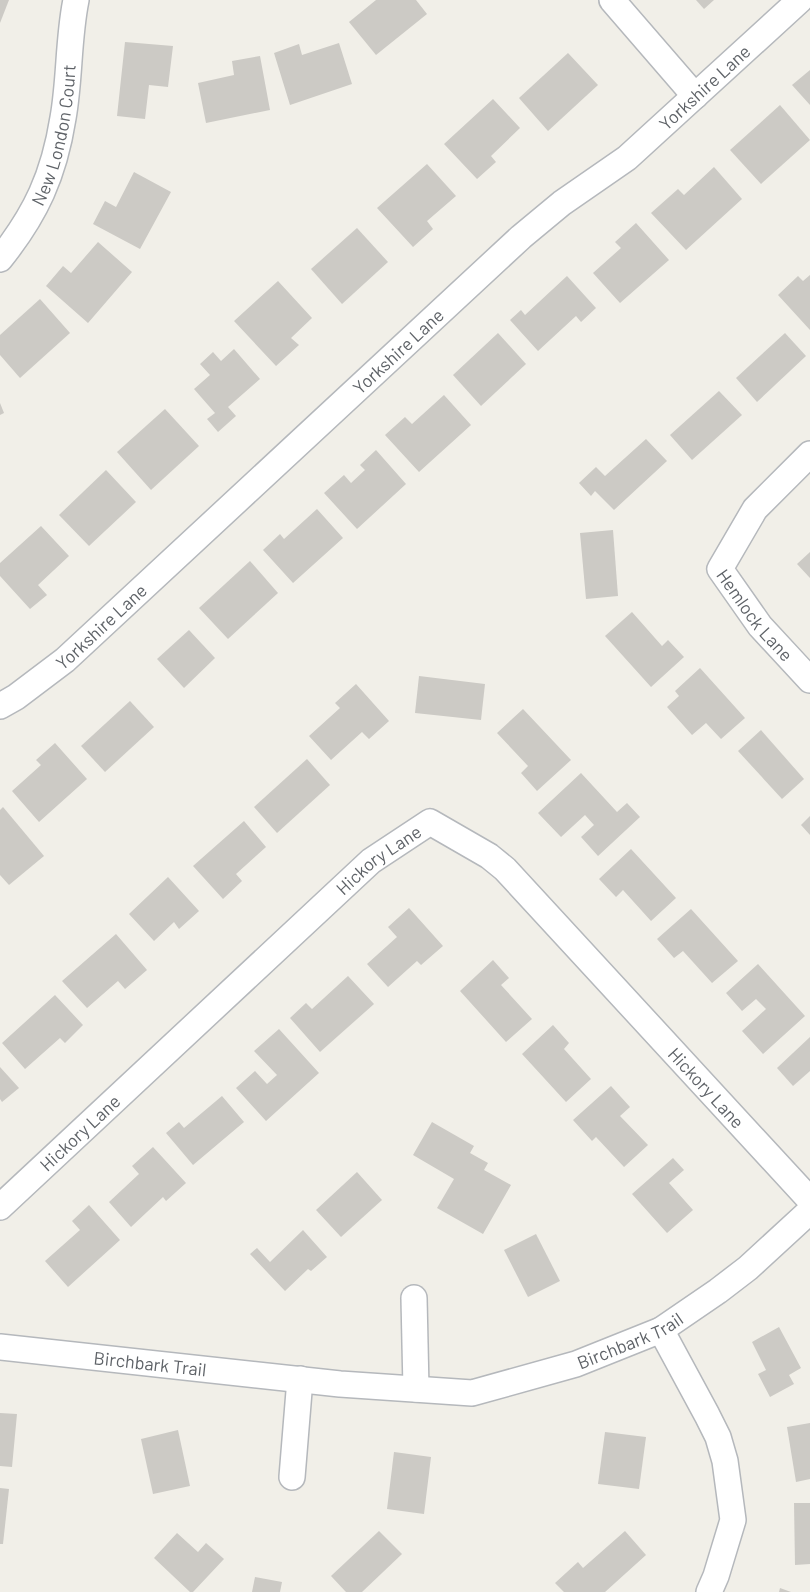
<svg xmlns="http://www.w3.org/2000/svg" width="810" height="1592" font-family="Barlow,sans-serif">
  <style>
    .building { fill: #cccac5 }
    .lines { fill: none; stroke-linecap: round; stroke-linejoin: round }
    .minor-casing { stroke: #b5b8bc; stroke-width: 28 }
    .minor { stroke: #fff; stroke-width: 25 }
    .labels { text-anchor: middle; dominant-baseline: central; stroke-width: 4; stroke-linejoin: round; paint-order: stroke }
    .street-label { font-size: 18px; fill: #5f6368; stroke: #fff }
  </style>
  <rect width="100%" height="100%" fill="#f1efe8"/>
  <g class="building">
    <polygon points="0,0 9,0 0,23"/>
    <polygon points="376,0 416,0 427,14 376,55 349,22"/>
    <polygon points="696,0 714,0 704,9"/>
    <polygon points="125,42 173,46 168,87 149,85 145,119 117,116"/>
    <polygon points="339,43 352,84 290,105 274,53 299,44 302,55"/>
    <polygon points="568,53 598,85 548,131 519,98"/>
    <polygon points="260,56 270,110 206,123 198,83 234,75 232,61"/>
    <polygon points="810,70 810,105 792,85"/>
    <polygon points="493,99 520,128 491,156 496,162 477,179 444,144"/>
    <polygon points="780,105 810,140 761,184 730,150"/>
    <polygon points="427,164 456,196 427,221 433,229 413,247 377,208"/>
    <polygon points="714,167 742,199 686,250 651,213 678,189 684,195"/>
    <polygon points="134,172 171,192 140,249 93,224 105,201 116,207"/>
    <polygon points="636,223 669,260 620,303 593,273 621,248 615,242"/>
    <polygon points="357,228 388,262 342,304 311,269"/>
    <polygon points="98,242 132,272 88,323 46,286 63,266 71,273"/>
    <polygon points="810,275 810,330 778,295 798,276 803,281"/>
    <polygon points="567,276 596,308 581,322 576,316 538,351 510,320 521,310 525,315"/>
    <polygon points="278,281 312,318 291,338 299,345 276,366 234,321"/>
    <polygon points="40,299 70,333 20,378 0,355 0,335"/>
    <polygon points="498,333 526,364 481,406 453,375"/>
    <polygon points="785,333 806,356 757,402 736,378"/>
    <polygon points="234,349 260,379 228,407 236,416 218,432 207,419 215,413 194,389 210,375 200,364 213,352 221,361"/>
    <polygon points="719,391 742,415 692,460 670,435"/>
    <polygon points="444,395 471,425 419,472 385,435 405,417 412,424"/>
    <polygon points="0,403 4,413 0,415"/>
    <polygon points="165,409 199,446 151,490 117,452"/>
    <polygon points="646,439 667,461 614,510 595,491 591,496 579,483 596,467 605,476"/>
    <polygon points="376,450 406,484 357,529 324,493 344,475 351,483 365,470 360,465"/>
    <polygon points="106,470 136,502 89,546 59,515"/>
    <polygon points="317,509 343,538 293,583 263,550 280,534 284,539"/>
    <polygon points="41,526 69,556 38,585 47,595 30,609 0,576 0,563"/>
    <polygon points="613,530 618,596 586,599 580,533"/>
    <polygon points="810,552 810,578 797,564"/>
    <polygon points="250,561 278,593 228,639 199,608"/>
    <polygon points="632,612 662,646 668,640 684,657 651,687 605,636"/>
    <polygon points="189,630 215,658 184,688 157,659"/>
    <polygon points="700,668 745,718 721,739 706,723 692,735 667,707 679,696 675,691"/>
    <polygon points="419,676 485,684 481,720 415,713"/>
    <polygon points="356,684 389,721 369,739 362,732 331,760 309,736 340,708 335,703"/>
    <polygon points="130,701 154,727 105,772 81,746"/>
    <polygon points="523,709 571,760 537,791 521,773 528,766 497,733"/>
    <polygon points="761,730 804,779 782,799 738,751"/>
    <polygon points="55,743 87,779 39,822 12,791 41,765 36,760"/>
    <polygon points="307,759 330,785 277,833 254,807"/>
    <polygon points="581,773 617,812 627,803 640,817 598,856 581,837 594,825 585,815 561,837 538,813"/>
    <polygon points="3,807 44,856 9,885 0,875 0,810"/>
    <polygon points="810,816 810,835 801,825"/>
    <polygon points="244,821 266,847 236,874 242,881 223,899 193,866"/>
    <polygon points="631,849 676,898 651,921 623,890 616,897 599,879"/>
    <polygon points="168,877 199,911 179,929 174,922 154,941 129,914"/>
    <polygon points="409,908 443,946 421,965 417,961 388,987 367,964 397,937 388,927"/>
    <polygon points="691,909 738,961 712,983 683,951 674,958 657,939"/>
    <polygon points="116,934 147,970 125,989 118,981 87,1008 62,981"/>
    <polygon points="493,960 509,978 501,985 532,1019 506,1042 460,991"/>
    <polygon points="758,964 805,1016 763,1054 742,1031 766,1009 756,999 742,1011 726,993"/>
    <polygon points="348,976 374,1004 320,1052 290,1018 306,1003 312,1009"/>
    <polygon points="55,995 83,1025 65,1043 60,1038 25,1069 2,1043"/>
    <polygon points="553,1025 569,1043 564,1049 591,1079 566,1102 522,1054"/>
    <polygon points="279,1029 319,1073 266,1121 236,1088 255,1071 267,1084 277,1075 254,1051"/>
    <polygon points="810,1037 810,1071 793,1086 777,1068"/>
    <polygon points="0,1067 19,1088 2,1102 0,1099"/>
    <polygon points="611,1086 630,1107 620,1116 648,1145 624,1167 596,1137 592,1141 573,1120"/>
    <polygon points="222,1096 244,1122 193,1165 166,1133 179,1122 184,1128"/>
    <polygon points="432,1122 474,1146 470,1153 488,1163 484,1170 511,1185 483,1234 437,1208 454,1179 413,1155"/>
    <polygon points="153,1147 186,1183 166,1201 163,1197 131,1227 109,1202 139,1174 132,1166"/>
    <polygon points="673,1158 684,1170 669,1183 693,1210 667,1233 632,1194"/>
    <polygon points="357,1172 382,1200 341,1237 316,1210"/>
    <polygon points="89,1205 120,1240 68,1287 45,1261 80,1230 72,1221"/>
    <polygon points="303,1230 327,1257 311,1271 308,1269 285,1291 250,1254 257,1248 270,1262"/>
    <polygon points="536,1234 560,1281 528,1297 504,1250"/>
    <polygon points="779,1327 801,1368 789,1375 794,1384 770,1397 758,1374 766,1370 752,1342"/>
    <polygon points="0,1413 17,1414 12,1467 0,1466"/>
    <polygon points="810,1423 810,1479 796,1482 787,1427"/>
    <polygon points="178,1430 190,1486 153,1494 141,1439"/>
    <polygon points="605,1432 646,1437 639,1489 598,1484"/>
    <polygon points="394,1452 431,1457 424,1514 387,1509"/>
    <polygon points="0,1488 9,1489 3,1544 0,1544"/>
    <polygon points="794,1503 810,1503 810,1564 795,1565"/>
    <polygon points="379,1531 402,1554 362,1592 346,1592 331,1576"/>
    <polygon points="625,1531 646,1555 605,1592 564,1592 555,1583 578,1562 583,1568"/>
    <polygon points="177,1533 198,1552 206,1543 224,1559 193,1592 190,1592 154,1558"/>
    <polygon points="255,1577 282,1582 280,1592 252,1592"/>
    <polygon points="780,1588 791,1592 779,1592"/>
  </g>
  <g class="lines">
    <defs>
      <g id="minor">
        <polyline points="612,0 695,96"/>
        <path id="s1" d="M 0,259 C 36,214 54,175 63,118 C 70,79 68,39 76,0"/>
        <path id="s2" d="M 810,454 L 755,509 L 720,569 L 760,626 L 810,680"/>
        <path id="s3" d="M 0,706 L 16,697 L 65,660 L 521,237 L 562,203 L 627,158 L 800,0"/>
        <path id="s4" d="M 0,1207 L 371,861 L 430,822 L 489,856 L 505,869 L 810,1200"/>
        <polyline points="414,1298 416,1389"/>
        <polyline points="661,1330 707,1415 718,1437 725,1461 733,1520 716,1576 709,1592"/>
        <path id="s5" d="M 0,1347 L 340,1384 L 472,1393 L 576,1364 L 661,1330 L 718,1291 L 748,1268 L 810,1211"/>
        <polyline points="292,1477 300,1379"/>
      </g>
    </defs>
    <use href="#minor" class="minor-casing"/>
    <use href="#minor" class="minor"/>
  </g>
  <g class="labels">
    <g class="street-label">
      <text stroke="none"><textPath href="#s3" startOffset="939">Yorkshire Lane</textPath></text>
      <text stroke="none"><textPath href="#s1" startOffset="138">New London Court</textPath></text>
      <text stroke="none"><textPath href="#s3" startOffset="534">Yorkshire Lane</textPath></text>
      <text stroke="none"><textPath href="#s2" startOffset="205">Hemlock Lane</textPath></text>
      <text stroke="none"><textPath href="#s3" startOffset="129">Yorkshire Lane</textPath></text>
      <text stroke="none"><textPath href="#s4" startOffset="514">Hickory Lane</textPath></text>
      <text stroke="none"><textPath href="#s4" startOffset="964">Hickory Lane</textPath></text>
      <text stroke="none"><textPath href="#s4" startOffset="109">Hickory Lane</textPath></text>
      <text stroke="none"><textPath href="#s5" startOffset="641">Birchbark Trail</textPath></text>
      <text stroke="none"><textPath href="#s5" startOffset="151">Birchbark Trail</textPath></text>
    </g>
  </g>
</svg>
